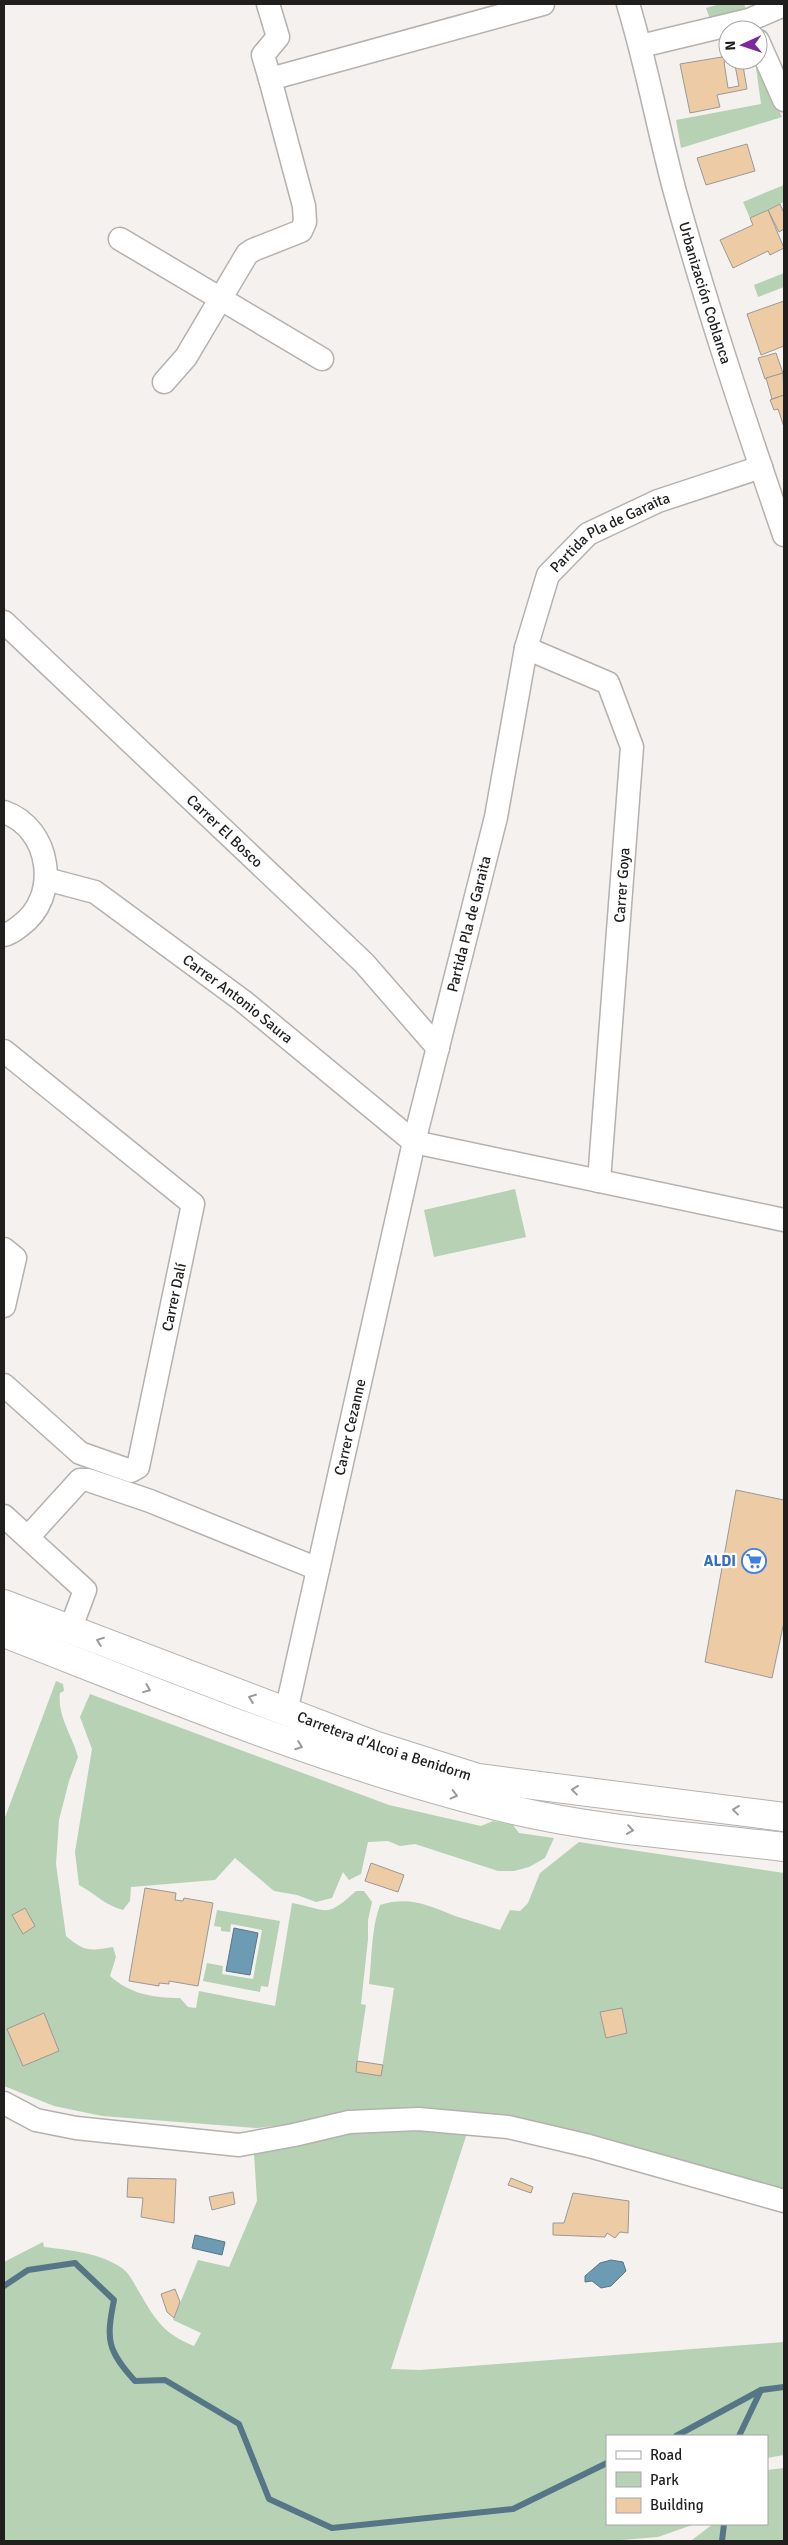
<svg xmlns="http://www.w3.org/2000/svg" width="788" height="2545" font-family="Signika,sans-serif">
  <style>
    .green { fill: #b7d1b5 }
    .water { fill: #6d9bb4; stroke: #567687 }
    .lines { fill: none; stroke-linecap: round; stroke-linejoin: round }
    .stream { stroke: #567687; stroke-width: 6 }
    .building { fill: #eccba5; stroke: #9b9997 }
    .minor-casing { stroke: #b4b1af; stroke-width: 25 }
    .major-casing { stroke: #b4b1af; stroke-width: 30 }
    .minor { stroke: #fff; stroke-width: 22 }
    .major { stroke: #fff; stroke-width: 28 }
    .oneway { stroke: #9b9a9a }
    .labels { text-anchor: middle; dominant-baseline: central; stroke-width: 4.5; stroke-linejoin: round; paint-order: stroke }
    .street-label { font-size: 15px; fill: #201f1e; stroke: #fff }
    .shop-label { font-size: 15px; font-weight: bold; fill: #366cbe; stroke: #fff; text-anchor: end }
  </style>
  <rect width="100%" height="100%" fill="#f4f1ef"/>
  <g class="green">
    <polygon points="720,4 744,4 746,9 710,19 706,8"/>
    <polygon points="755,60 782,117 681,148 676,120 761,104"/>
    <polygon points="784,185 784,202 750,218 743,202"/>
    <polygon points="784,273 784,287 758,297 754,285"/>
    <polygon points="515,1189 526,1237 434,1257 424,1210"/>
    <path d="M 56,1681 L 63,1684 L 64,1691 L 60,1693 C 57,1716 72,1735 78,1757 L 69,1781 L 59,1820 L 56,1864 L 66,1936 C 85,1952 89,1951 113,1947 L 116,1957 L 110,1976 C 130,1994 153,1998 180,1998 L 188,2007 L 196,2008 L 199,1991 L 275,2006 L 292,1903 C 329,1910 325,1919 356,1891 L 364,1891 L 372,1902 L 368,1920 L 368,1939 L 361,2004 L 366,2005 L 356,2072 L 381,2075 L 394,1988 L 369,1984 C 372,1958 371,1929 380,1905 C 410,1896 427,1905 455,1916 C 470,1921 485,1925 500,1930 L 510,1910 L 520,1911 L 528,1903 L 540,1873 L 579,1842 L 784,1873 L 784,2191 L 673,2162 L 576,2131 L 494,2115 L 308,2122 L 257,2128 L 102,2116 L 54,2106 L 4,2086 L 4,1820 Z"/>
    <path d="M 90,1694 L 389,1805 L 481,1826 L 493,1821 L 513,1825 L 519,1833 L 554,1838 L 545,1858 L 529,1867 L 514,1871 L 498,1871 L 415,1844 L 400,1846 L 388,1841 L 368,1842 L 361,1874 L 349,1880 L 343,1872 L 332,1898 L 316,1902 L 297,1895 L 274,1891 L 235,1858 L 215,1880 L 131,1887 L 130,1901 L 123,1910 C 106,1906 94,1893 79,1885 L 75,1852 L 92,1749 L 80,1717 Z"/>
    <polygon points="217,1910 280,1921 268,1987 261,1986 260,1992 203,1981 207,1963 223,1966 222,1974 253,1979 262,1930 231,1924 230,1932 221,1931 221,1927 214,1926"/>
    <path d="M 375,2128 L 468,2130 L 391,2369 L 420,2370 L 784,2342 L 784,2455 L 767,2458 L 767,2436 L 607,2436 L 607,2524 L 695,2524 L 658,2537 L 609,2541 L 4,2541 L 4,2262 L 43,2242 L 44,2247 C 70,2250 100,2253 122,2268 C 129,2273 134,2283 138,2290 C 155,2319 162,2333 194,2346 L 201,2333 L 173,2320 L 198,2260 L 229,2267 L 257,2201 L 254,2154 L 337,2133 Z"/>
    <polygon points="784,2468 784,2541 685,2541 692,2540 713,2524 767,2524 767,2470"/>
  </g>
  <g class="water">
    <polygon points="234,1928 258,1933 250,1975 226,1971"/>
    <polygon points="195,2235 225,2242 222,2255 192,2248"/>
    <polygon points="611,2260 623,2262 626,2271 611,2286 601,2288 592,2281 585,2282 585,2276 600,2263"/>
  </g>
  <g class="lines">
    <g class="stream">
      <path d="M 4,2286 L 28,2270 L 75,2263 L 114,2300 C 106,2340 107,2350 135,2381 L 165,2380 L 239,2424 L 269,2499 L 332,2528 L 513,2509 L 607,2463"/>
      <polyline points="676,2436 761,2390"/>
      <polyline points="739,2436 761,2390 784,2387"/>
      <polyline points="722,2541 724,2524"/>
    </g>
  </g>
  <g class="building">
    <polygon points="728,56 728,60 734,60 724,62 728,88 739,86 734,60 738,60 739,67 743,66 747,89 717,95 720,107 690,113 680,64"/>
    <polygon points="747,144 755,171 706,185 697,158"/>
    <polygon points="780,204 784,213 784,229 779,232 768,210"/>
    <polygon points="768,210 784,248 770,255 768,251 733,268 720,240 753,225 750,218"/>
    <polygon points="784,301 784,346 761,355 747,314"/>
    <polygon points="776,353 783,373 765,379 758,358"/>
    <polygon points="783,373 784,395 772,399 766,378"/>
    <polygon points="784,395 784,427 778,409 774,410 770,400"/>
    <polygon points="736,1490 784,1500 784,1622 772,1678 705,1662"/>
    <polygon points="371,1863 404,1875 398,1892 365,1881"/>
    <polygon points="145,1888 176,1893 175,1900 183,1901 184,1898 213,1903 198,1986 169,1981 169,1984 159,1983 159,1986 129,1981"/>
    <polygon points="25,1908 35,1926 23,1934 12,1915"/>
    <polygon points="622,2008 627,2033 606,2038 600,2012"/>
    <polygon points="44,2013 59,2051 23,2066 7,2029"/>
    <polygon points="357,2061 383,2065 381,2076 356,2072"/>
    <polygon points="128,2178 176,2179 174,2223 141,2217 143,2198 127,2197"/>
    <polygon points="511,2178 533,2187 531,2193 508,2185"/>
    <polygon points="233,2192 235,2204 212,2210 209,2197"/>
    <polygon points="573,2193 629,2201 628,2233 620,2232 615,2238 607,2233 605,2237 553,2235 553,2223 564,2223"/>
    <polygon points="175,2289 180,2302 174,2318 167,2312 161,2294"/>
  </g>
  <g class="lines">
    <defs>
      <g id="minor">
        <polyline points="268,4 278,37 263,55 270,79"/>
        <path id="s1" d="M 628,4 C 647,66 658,129 675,192 C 707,308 745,421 784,535"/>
        <polyline points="758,41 784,100"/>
        <polyline points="641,46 749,20 784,5"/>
        <polyline points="120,239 322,359"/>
        <polyline points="164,382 186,357 247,254 253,250 301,231 305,222 304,206 270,79 543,4"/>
        <path id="s2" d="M 4,622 L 364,963 L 438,1048"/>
        <polyline points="526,648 608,683 632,747 599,1181"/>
        <path d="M 4,812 C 51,828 61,897 20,926 C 15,930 10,934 4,935"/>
        <path id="s3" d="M 46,879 L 95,892 L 243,1001 L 414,1142 L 784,1220"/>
        <polyline points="4,1051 193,1204 138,1467 131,1471 80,1453 4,1385"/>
        <polyline points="4,1249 15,1258 4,1306"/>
        <polyline points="4,1516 85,1590 70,1630"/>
        <polyline points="29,1536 80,1480 88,1480 150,1501 318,1569"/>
        <path id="s4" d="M 286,1712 L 414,1142 L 496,817 L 526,648 L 548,575 L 588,534 L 658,501 L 761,467"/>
        <polyline points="4,2103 36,2120 76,2128 239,2145 294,2135 349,2122 418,2119 508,2127 589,2146 784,2201"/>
      </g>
      <g id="major">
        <path id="s5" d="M 4,1604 L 374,1745 L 478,1778 L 784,1817"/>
        <path d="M 4,1633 C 171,1698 338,1768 513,1810 C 602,1831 694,1836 784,1847"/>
      </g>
    </defs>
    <use href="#minor" class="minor-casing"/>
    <use href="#major" class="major-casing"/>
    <use href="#minor" class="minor"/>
    <use href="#major" class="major"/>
  </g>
  <defs><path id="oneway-chevron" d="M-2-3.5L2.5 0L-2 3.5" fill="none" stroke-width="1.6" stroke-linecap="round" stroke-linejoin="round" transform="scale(1.25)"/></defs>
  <g class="oneway">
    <use href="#oneway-chevron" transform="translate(100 1641) rotate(-159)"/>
    <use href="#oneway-chevron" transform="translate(147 1689) rotate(22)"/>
    <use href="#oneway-chevron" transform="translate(252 1698) rotate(-159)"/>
    <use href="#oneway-chevron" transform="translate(299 1746) rotate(20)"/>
    <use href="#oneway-chevron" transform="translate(575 1790) rotate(-173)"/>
    <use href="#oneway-chevron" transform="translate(454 1795) rotate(14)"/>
    <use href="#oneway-chevron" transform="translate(736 1810) rotate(-173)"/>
    <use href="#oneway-chevron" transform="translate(630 1830) rotate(8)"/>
  </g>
  <defs>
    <symbol id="supermarket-ring" viewBox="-11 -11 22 22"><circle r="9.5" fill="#fff" stroke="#3f7fe0" stroke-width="1.5"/><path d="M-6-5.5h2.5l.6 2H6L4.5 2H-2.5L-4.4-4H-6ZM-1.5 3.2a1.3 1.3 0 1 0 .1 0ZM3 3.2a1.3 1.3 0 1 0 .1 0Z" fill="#3f7fe0"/></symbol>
  </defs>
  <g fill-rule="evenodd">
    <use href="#supermarket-ring" x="740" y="1547" width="28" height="28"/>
  </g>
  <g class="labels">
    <g class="street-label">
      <text stroke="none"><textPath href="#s1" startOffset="299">Urbanización Coblanca</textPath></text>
      <text stroke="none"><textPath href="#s4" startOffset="1244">Partida Pla de Garaita</textPath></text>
      <text stroke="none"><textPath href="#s2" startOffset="304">Carrer El Bosco</textPath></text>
      <text transform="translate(622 885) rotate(-86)">Carrer Goya</text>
      <text stroke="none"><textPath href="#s4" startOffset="809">Partida Pla de Garaita</textPath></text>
      <text stroke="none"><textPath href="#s3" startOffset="229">Carrer Antonio Saura</textPath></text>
      <text transform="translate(174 1297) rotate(-78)">Carrer Dalí</text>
      <text stroke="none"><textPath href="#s4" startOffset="292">Carrer Cezanne</textPath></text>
      <text stroke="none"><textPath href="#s5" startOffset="406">Carretera d'Alcoi a Benidorm</textPath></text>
    </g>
    <g class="shop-label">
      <text x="736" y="1561">ALDI</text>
    </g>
  </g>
  <rect width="788" height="2545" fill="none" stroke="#201f1e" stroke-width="10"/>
  <rect x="606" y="2435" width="162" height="90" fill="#ffffff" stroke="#a6a5a5"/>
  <rect x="616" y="2451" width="25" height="8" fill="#ffffff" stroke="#a6a5a5"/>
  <text x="650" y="2460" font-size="15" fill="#201f1e">Road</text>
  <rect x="616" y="2472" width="25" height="15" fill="#b7d1b5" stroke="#a6a5a5"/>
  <text x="650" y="2485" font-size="15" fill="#201f1e">Park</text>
  <rect x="616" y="2498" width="25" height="15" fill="#eccba5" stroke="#a6a5a5"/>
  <text x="650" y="2510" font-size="15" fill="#201f1e">Building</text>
  <g transform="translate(743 45) rotate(267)"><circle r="24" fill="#ffffff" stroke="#a6a5a5"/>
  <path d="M0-4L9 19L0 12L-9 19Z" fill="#7c2998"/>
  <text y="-8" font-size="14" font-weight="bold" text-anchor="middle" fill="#201f1e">N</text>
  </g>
</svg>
